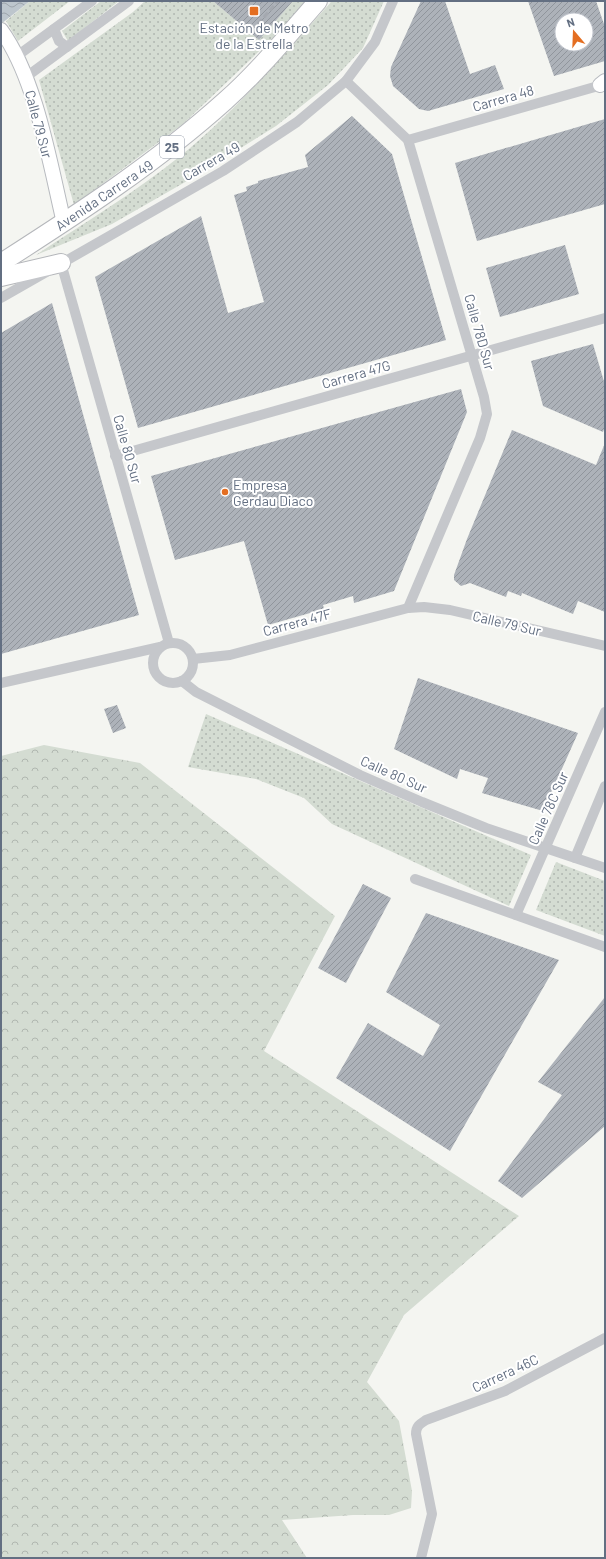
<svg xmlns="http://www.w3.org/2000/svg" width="606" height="1559" font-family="Barlow,sans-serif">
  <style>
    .grass { fill: url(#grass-dots) }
    .forest { fill: url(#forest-crowns) }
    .water { fill: url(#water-waves) }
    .building { fill: url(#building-hatch); fill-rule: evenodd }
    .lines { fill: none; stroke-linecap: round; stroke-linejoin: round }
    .secondary-casing { stroke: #b7babf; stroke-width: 16 }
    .highway-casing { stroke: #b5b7bb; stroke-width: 20 }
    .street { stroke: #c5c7cb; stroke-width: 10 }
    .secondary { stroke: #fff; stroke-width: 14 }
    .highway { stroke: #fff; stroke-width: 18 }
    .rail { stroke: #a4a8af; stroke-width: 3; stroke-dasharray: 6 3; stroke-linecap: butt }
    .poi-dot { fill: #e46e21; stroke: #fff; stroke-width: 1.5 }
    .labels { text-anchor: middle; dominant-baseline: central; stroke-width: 4; stroke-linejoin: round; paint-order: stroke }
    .shield { fill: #fff; stroke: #929aa8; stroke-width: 1 }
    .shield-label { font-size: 13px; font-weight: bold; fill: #636f82 }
    .poi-label { font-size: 14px; fill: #636f82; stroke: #fff }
    .street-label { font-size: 14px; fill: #636f82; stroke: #fff }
  </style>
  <defs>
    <pattern id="grass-dots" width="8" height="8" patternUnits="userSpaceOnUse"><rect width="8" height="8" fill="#d4dcd2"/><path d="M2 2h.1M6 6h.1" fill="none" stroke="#b0b7b0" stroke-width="1.8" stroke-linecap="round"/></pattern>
    <pattern id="forest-crowns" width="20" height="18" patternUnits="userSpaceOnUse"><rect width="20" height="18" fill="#d4dcd2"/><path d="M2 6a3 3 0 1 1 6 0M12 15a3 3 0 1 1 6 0" fill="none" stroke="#b0b7b0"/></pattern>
    <pattern id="water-waves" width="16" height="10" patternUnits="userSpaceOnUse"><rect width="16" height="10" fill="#bdc6cd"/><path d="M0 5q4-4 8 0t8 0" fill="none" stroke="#9da5ac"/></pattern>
    <pattern id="building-hatch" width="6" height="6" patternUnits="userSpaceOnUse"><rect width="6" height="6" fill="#adb2b9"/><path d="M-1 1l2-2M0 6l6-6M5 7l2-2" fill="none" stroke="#90959c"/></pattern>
  </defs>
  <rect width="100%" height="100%" fill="#f4f5f1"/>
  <g class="grass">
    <polygon points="30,1 70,1 18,41 6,21"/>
    <polygon points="101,1 119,1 68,41 62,31"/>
    <polygon points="145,1 213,1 259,40 293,1 306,1 276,35 183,124 74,205 39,80 133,12"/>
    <path d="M 332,1 L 384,1 L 363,48 L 328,85 L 276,126 L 194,177 L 112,224 L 36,255 C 84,223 134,193 179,157 C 236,111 283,55 332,1 Z"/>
    <polygon points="206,714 531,855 509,906 332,824 304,798 256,779 188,767"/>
    <polygon points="556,862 605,881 605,936 536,910"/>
  </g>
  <polygon class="forest" points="44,745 140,763 335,916 264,1051 519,1216 404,1315 367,1382 399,1421 412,1491 411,1508 389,1515 353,1515 282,1520 307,1558 1,1558 1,756"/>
  <polygon class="water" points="1,1 30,1 1,24"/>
  <g class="building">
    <polygon points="213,1 293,1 259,40"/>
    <polygon points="421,1 445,1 470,74 495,65 504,89 428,111 419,109 393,86 390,76 391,67"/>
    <path d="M 528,1 L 596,1 L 605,27 L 605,61 L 554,76 ZM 562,20 L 586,20 L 586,44 L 562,44 Z"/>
    <polygon points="352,116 392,154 446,340 138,428 95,277 201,216 228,313 264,302 234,195 247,191 246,187 258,183 258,181 308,167 305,155"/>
    <polygon points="605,119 605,204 477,241 455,163"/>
    <polygon points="565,245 579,294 500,317 486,268"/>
    <polygon points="52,303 139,615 1,654 1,333"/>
    <polygon points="593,344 605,385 605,426 603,432 543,406 531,361"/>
    <polygon points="461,389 467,412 394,591 354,603 353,596 323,605 324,609 268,625 244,541 175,560 151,476"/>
    <polygon points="512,430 596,465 605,443 605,612 578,601 573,614 522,593 521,596 508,591 506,597 470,583 461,586 454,580 454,575 467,539"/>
    <polygon points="418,678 578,733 543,811 482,793 488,778 460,769 457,779 394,749"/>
    <polygon points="117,705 126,728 113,733 104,709"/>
    <polygon points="363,884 391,898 346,983 318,968"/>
    <polygon points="426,913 559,960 450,1151 336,1078 368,1023 423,1056 440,1025 386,992"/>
    <polygon points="605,997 605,1126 522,1198 498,1181 562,1095 538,1082"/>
  </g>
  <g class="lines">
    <defs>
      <g id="secondary">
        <path d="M 1,30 C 36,78 50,164 64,223"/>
        <polyline points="600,85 605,81"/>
      </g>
      <g id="highway">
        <path d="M 1,263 C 79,213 156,163 225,101 C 259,71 288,35 318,1"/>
        <polyline points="1,277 61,263"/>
      </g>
    </defs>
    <use href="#secondary" class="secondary-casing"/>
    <use href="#highway" class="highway-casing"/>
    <g class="street">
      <polyline points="54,29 59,41 67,47"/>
      <polyline points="17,56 92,1"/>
      <polyline points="26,77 129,1"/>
      <polyline points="346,81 408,140 484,397 487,414 480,438 408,608"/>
      <polyline points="408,140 605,84"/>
      <polyline points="61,263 169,643"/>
      <polyline points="1,298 223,171 297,122 346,81 375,42 393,1"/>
      <polyline points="115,456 605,318"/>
      <circle cx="173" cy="663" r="20"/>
      <polyline points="193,659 230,655 408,608 424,607 450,610 605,646"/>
      <polyline points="182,681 196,692 360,775 422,802 486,828 605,868"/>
      <polyline points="1,683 160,647"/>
      <polyline points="575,858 605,786"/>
      <polyline points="415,879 605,947"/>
      <polyline points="516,915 605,712"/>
      <path d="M 421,1558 L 432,1514 L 416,1434 C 416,1426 420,1424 426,1420 L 505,1391 L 605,1338"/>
    </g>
    <use href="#secondary" class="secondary"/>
    <use href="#highway" class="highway"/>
    <g class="rail">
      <polyline points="249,15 262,1"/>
      <polyline points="258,24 278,1"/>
    </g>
  </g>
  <g class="poi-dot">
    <rect x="249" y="6" width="10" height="10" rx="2"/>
    <circle cx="225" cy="492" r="4"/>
  </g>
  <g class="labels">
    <rect class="shield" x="160" y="136" width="24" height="22" rx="3"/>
    <g class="shield-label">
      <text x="172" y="147">25</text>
    </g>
    <g class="poi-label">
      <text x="254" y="27">Estación de Metro<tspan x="254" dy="16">de la Estrella</tspan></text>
      <text x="233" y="484" text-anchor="start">Empresa<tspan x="233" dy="16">Gerdau Diaco</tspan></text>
    </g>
    <g class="street-label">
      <text transform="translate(503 98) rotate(-16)">Carrera 48</text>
      <text transform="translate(39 124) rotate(75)">Calle 79 Sur</text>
      <text transform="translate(211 161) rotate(-30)">Carrera 49</text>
      <text transform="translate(104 195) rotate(-34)">Avenida Carrera 49</text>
      <text transform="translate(480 332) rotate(74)">Calle 78D Sur</text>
      <text transform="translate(356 374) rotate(-16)">Carrera 47G</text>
      <text transform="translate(128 449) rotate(74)">Calle 80 Sur</text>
      <text transform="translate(297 622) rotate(-15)">Carrera 47F</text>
      <text transform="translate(507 623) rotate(13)">Calle 79 Sur</text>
      <text transform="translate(394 774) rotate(24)">Calle 80 Sur</text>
      <text transform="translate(548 808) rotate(-66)">Calle 78C Sur</text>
      <text transform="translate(505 1373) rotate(-25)">Carrera 46C</text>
    </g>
  </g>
  <rect width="606" height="1559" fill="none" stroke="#636f82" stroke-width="4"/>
  <g transform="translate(574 32) rotate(341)"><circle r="19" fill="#ffffff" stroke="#c1c5cd"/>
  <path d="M0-3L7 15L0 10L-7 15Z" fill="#e46e21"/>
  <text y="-6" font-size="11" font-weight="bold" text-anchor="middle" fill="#636f82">N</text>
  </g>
</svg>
